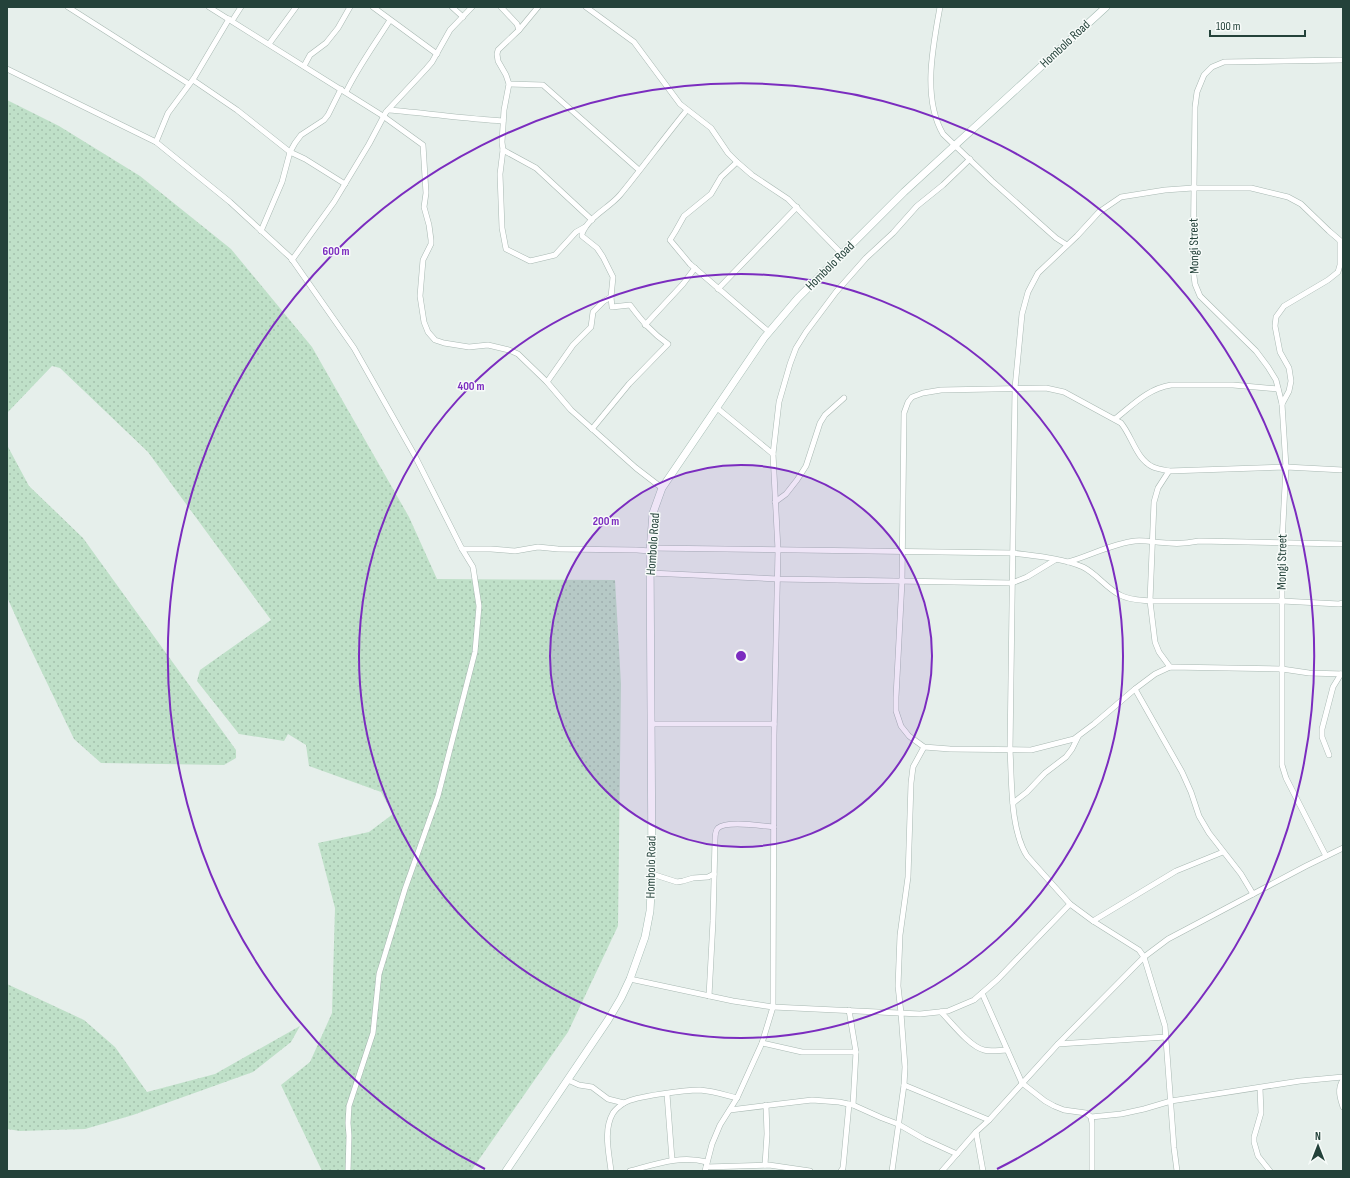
<svg xmlns="http://www.w3.org/2000/svg" width="1350" height="1178" font-family="'Sofia Sans Condensed',sans-serif">
  <style>
    .grass { fill: url(#grass-dots) }
    .lines { fill: none; stroke-linecap: round; stroke-linejoin: round }
    .street-casing { stroke: #a8b8b2; stroke-width: 6 }
    .secondary-casing { stroke: #a4bbb3; stroke-width: 8 }
    .street { stroke: #fff; stroke-width: 5 }
    .secondary { stroke: #fff; stroke-width: 7 }
    .ring { fill: none; stroke: #7b2cbf; stroke-width: 2 }
    .labels { text-anchor: middle; dominant-baseline: central; stroke-width: 3; stroke-linejoin: round; paint-order: stroke }
    .street-label { font-size: 13px; fill: #24423a; stroke: #f7fbf9 }
    .centre { fill: #7b2cbf; stroke: #f7fbf9; stroke-width: 2 }
    .ring-label { font-size: 12px; text-anchor: middle; font-weight: bold; fill: #7b2cbf; stroke: #f7fbf9; stroke-width: 3; stroke-linejoin: round; paint-order: stroke }
  </style>
  <defs>
    <pattern id="grass-dots" width="8" height="8" patternUnits="userSpaceOnUse"><rect width="8" height="8" fill="#bfe0c8"/><path d="M2 2h.1M6 6h.1" fill="none" stroke="#a4c1ad" stroke-width="1.8" stroke-linecap="round"/></pattern>
  </defs>
  <rect width="100%" height="100%" fill="#e6efeb"/>
  <g class="grass">
    <polygon points="7,100 59,126 140,176 231,249 312,347 409,517 437,579 615,580 621,684 618,926 568,1032 471,1171 322,1171 281,1085 310,1062 332,1013 335,908 318,843 369,832 393,814 381,792 309,766 306,745 288,734 284,741 239,734 197,681 200,670 271,620 148,452 60,368 52,366 7,413"/>
    <polygon points="7,445 29,486 83,538 236,750 236,758 224,765 101,763 74,739 24,635 7,597"/>
    <polygon points="7,984 84,1020 115,1047 147,1092 215,1074 300,1026 291,1042 253,1072 133,1115 85,1129 20,1131 7,1129"/>
  </g>
  <g class="lines">
    <defs>
      <g id="street">
        <polyline points="68,7 189,84"/>
        <polyline points="209,7 383,116 423,145 426,193 424,207 429,225 431,240 431,244 423,260 420,296 424,322 428,332 435,340 444,343 469,347 488,345 509,350 518,354 547,382 571,410 636,468 662,488"/>
        <polyline points="373,7 437,54"/>
        <polyline points="452,7 463,17"/>
        <polyline points="501,7 517,24 519,30"/>
        <polyline points="538,7 519,30 498,50 497,54 498,61 506,75 509,84 504,110 502,142 503,150 500,174 502,228 506,249 530,261 555,255 576,232 585,227"/>
        <polyline points="586,7 634,42 680,104 711,128 728,153 737,162 752,175 788,199 842,254"/>
        <path d="M 940,7 C 933,46 922,98 943,134 L 992,181 L 1056,238 L 1067,245"/>
        <polyline points="232,21 241,7"/>
        <polyline points="269,44 296,7"/>
        <polyline points="304,66 310,55 326,43 338,28 350,7"/>
        <polyline points="7,69 156,142 230,202 291,258 354,348 415,456 462,549 473,567 479,606 475,652 438,796 405,889 379,974 373,1033 349,1106 348,1123 349,1136 348,1171"/>
        <polyline points="193,80 237,110 290,152 305,159 345,184"/>
        <polyline points="509,84 543,85 639,170"/>
        <path d="M 346,92 C 358,67 375,44 390,20"/>
        <path d="M 388,110 C 427,113 465,119 503,121"/>
        <polyline points="156,142 168,113 194,78 229,19"/>
        <polyline points="503,150 536,168 592,220"/>
        <polyline points="737,162 721,177 711,194 684,216 675,232 670,240 690,264 769,332"/>
        <polyline points="261,231 282,182 290,152 295,143 301,135 324,120 328,115 341,89"/>
        <polyline points="292,260 334,202 369,144 386,112 426,69 432,62 450,30 472,7"/>
        <polyline points="718,289 797,207"/>
        <polyline points="645,325 683,284 695,268"/>
        <polyline points="547,382 573,345 591,327 593,312 604,301 611,297"/>
        <polyline points="1282,404 1289,391 1291,381 1289,368 1280,352 1275,326 1276,317 1284,306 1328,280 1338,272 1340,265 1340,241"/>
        <polyline points="717,408 773,454"/>
        <path d="M 1115,419 C 1133,405 1147,389 1171,385 L 1233,385 L 1278,389"/>
        <path d="M 592,429 L 629,384 L 668,344 C 652,333 642,321 630,305 L 612,307 L 611,297 L 613,277 L 603,257 L 597,248 L 582,236 L 582,234 C 588,217 609,208 620,195 C 643,167 664,138 687,110"/>
        <path d="M 1343,470 L 1286,467 L 1169,471 C 1164,470 1158,469 1153,467 C 1136,459 1132,436 1121,423 L 1064,392 L 1046,388 L 941,390 L 923,393 L 912,397 L 908,402 L 904,413 L 902,581 L 896,697 L 896,711 L 901,726 L 909,736 L 924,747 L 950,749 L 1031,750 L 1074,739 L 1094,724 L 1135,689 L 1155,674 L 1170,667 L 1282,669 L 1309,673 L 1343,674"/>
        <polyline points="1169,471 1158,488 1154,502 1150,601 1155,642 1159,652 1170,667"/>
        <polyline points="775,502 786,494 797,480 806,466 820,423 825,415 844,398"/>
        <path d="M 650,548 L 1013,553 C 1035,556 1062,558 1083,567 C 1097,574 1106,588 1120,595 C 1129,600 1140,600 1150,601 L 1282,601 L 1339,604 L 1343,603"/>
        <polyline points="462,549 491,549 515,551 538,547 558,549 637,550 650,551"/>
        <path d="M 1068,562 C 1089,556 1114,543 1135,541 C 1147,540 1157,543 1169,543 C 1179,544 1189,543 1199,541 L 1343,544"/>
        <polyline points="650,573 778,579 1012,583 1027,577 1055,560"/>
        <polyline points="1135,689 1182,772 1191,792 1199,816 1209,833 1241,874 1253,894"/>
        <polyline points="651,724 774,724"/>
        <polyline points="1329,755 1322,737 1322,729 1333,687 1341,674"/>
        <polyline points="1013,803 1027,792 1045,773 1066,757 1072,749 1078,737"/>
        <polyline points="1326,856 1286,778 1282,765 1282,542 1286,467 1282,404 1276,380 1268,367 1256,351 1200,296 1195,284 1193,268 1195,107 1197,92 1204,75 1212,67 1224,62 1343,60"/>
        <polyline points="652,874 677,882 683,881 693,878 708,877 714,874"/>
        <polyline points="1093,921 1176,871 1223,852"/>
        <polyline points="630,979 733,1001 773,1007 920,1014 948,1011 974,1000 998,979 1070,904"/>
        <polyline points="982,993 1022,1083 1045,1101 1054,1106 1064,1110 1086,1113 1091,1117 1092,1123 1092,1171"/>
        <path d="M 709,996 L 713,921 L 715,840 C 715,836 715,831 718,828 C 727,820 762,826 774,827"/>
        <polyline points="849,1010 856,1052 853,1105"/>
        <path d="M 941,1012 C 951,1022 970,1047 984,1050 C 991,1052 1000,1050 1007,1050"/>
        <polyline points="762,1043 802,1052 856,1052"/>
        <polyline points="1058,1044 1166,1037"/>
        <polyline points="568,1080 579,1085 592,1087 608,1099 624,1103"/>
        <path d="M 1343,1080 C 1337,1089 1340,1098 1343,1107"/>
        <polyline points="904,1085 989,1120"/>
        <polyline points="1260,1088 1261,1113 1254,1137 1254,1142 1258,1156 1270,1171"/>
        <polyline points="667,1094 672,1160"/>
        <polyline points="730,1110 812,1100 839,1102 853,1105 882,1118 898,1124 924,1139 957,1154"/>
        <polyline points="1091,1117 1121,1114 1144,1109 1171,1101 1300,1081 1343,1077"/>
        <polyline points="976,1132 983,1171"/>
        <polyline points="765,1165 767,1134 766,1105"/>
        <polyline points="706,1167 769,1165 810,1171"/>
        <path d="M 611,1171 C 609,1153 603,1130 613,1113 C 615,1110 621,1105 624,1103 C 636,1096 686,1090 700,1090 C 713,1091 725,1095 737,1098"/>
        <path d="M 630,1171 C 656,1164 680,1155 707,1162"/>
        <polyline points="705,1171 712,1144 720,1125 737,1098 762,1043 773,1007 774,735 778,550 773,454 779,402 790,364 796,348 806,332 836,292 866,258 893,233 917,206 943,185 970,159"/>
        <polyline points="841,1171 843,1168 849,1104"/>
        <polyline points="892,1171 904,1085 905,1067 901,1013 898,986 900,935 908,877 911,783 913,767 924,747"/>
        <polyline points="942,1171 976,1132 989,1120 1058,1044 1144,957 1168,939 1306,866 1343,848"/>
        <path d="M 1177,1171 L 1174,1148 L 1165,1026 L 1144,957 L 1139,950 L 1093,921 L 1070,904 L 1027,856 C 1010,829 1012,782 1010,750 L 1015,388 L 1022,314 L 1028,292 L 1038,273 L 1077,236 L 1099,212 L 1121,197 L 1165,190 L 1193,188 L 1251,188 L 1288,197 L 1301,204 L 1329,231 L 1343,243"/>
      </g>
      <polyline id="secondary" points="506,1171 608,1020 621,998 630,979 645,937 650,911 652,874 650,551 653,513 662,488 764,338 798,298 904,192 1106,7"/>
    </defs>
    <use href="#street" class="street-casing"/>
    <use href="#secondary" class="secondary-casing"/>
    <use href="#street" class="street"/>
    <use href="#secondary" class="secondary"/>
  </g>
  <circle cx="741" cy="656" r="191" fill="#7b2cbf" fill-opacity=".12"/>
  <g class="ring">
    <circle cx="741" cy="656" r="191"/>
    <circle cx="741" cy="656" r="382"/>
    <path d="M485 1169A573 573 0 1 1 997 1169"/>
  </g>
  <g class="labels">
    <g class="street-label">
      <text transform="translate(1065 44) rotate(-43)">Hombolo Road</text>
      <text transform="translate(1194 246) rotate(-91)">Mongi Street</text>
      <text transform="translate(830 266) rotate(-45)">Hombolo Road</text>
      <text transform="translate(653 544) rotate(-86)">Hombolo Road</text>
      <text transform="translate(1282 562) rotate(-89)">Mongi Street</text>
      <text transform="translate(651 867) rotate(-89)">Hombolo Road</text>
    </g>
  </g>
  <circle cx="741" cy="656" r="6" class="centre"/>
  <g class="ring-label">
    <text x="336" y="255">600 m</text>
    <text x="471" y="390">400 m</text>
    <text x="606" y="525">200 m</text>
  </g>
  <rect width="1350" height="1178" fill="none" stroke="#24423a" stroke-width="16"/>
  <g transform="translate(1318 1146)" stroke="#f7fbf9" stroke-width="3" paint-order="stroke">
  <path d="M0-3L7 15L0 10L-7 15Z" fill="#24423a"/>
  <text y="-6" font-size="11" font-weight="bold" text-anchor="middle" fill="#24423a">N</text>
  </g>
  <path d="M1210 30v6h95v-6" fill="none" stroke="#24423a" stroke-width="2"/>
  <text x="1216" y="30" font-size="12" fill="#24423a" stroke="#f7fbf9" stroke-width="3" paint-order="stroke">100 m</text>
</svg>
